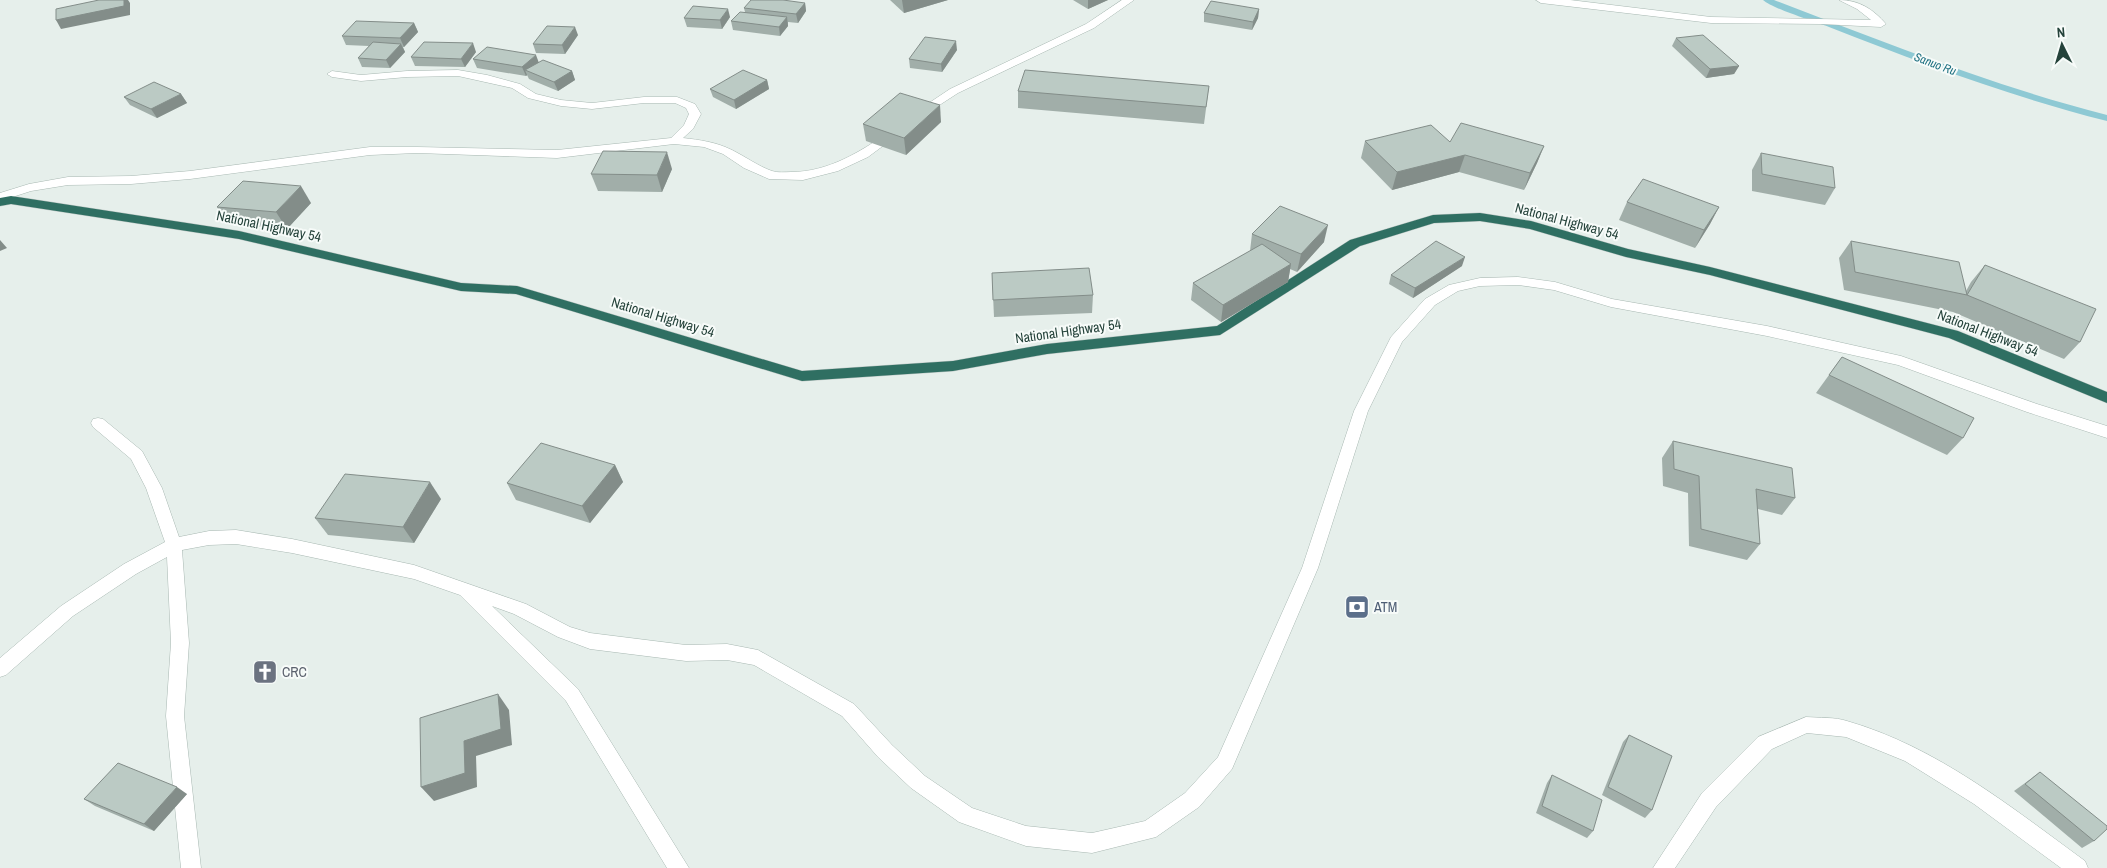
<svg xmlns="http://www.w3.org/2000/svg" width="2107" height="868" font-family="'Archivo Narrow',sans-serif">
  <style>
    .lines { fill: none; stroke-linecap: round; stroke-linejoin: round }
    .stream { fill: #8ec9d4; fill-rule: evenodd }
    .minor-casing { stroke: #a8b8b2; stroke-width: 1 }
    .highway-casing { stroke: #c2cac8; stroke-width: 1 }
    .minor { fill: #fff; fill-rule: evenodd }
    .highway { fill: #2f6f62; fill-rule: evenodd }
    .wall { fill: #a1aea9 }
    .shaded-wall { fill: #838d89 }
    .building { fill: #bbcac4; stroke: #838d89 }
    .labels { text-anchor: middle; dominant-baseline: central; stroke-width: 4; stroke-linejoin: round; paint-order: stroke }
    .far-water-label { font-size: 12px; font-style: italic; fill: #1c6f80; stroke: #f7fbf9 }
    .street-label { font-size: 14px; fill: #24423a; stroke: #f7fbf9 }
    .service-label { font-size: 14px; fill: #4e5e75; stroke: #f7fbf9; text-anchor: start }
    .worship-label { font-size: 14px; fill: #5b616d; stroke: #f7fbf9; text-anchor: start }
  </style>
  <rect width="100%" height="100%" fill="#e6efeb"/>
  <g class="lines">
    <path class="stream" d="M 1763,0 L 1774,0 C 1884,42 1993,86 2107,115 L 2107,121 C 2012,97 1921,63 1829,27 C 1814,21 1773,9 1763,0 Z"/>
    <defs>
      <g id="minor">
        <polygon points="1122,0 1134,0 1094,28 958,93 921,117 917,118 911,115 950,89 1086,24"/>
        <path d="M 1536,0 L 1570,0 L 1711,17 L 1871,20 L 1857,9 L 1839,0 C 1859,0 1873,9 1886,24 L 1881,27 L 1821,24 L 1711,23 L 1541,3 Z"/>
        <path d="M 458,70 L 487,75 L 520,84 L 536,94 L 561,100 L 592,103 L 644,97 L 677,97 L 695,104 L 701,114 L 693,129 L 683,138 C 700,140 716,142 732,150 C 746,157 758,166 772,171 C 778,173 785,172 791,172 C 828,172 860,152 889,132 L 893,131 L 899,134 L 868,157 L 838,171 L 803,180 L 769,179 L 744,168 L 723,154 L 704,147 L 674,144 L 557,158 L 417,153 L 370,155 L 190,179 L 131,184 L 68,185 L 31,191 L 0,201 L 0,193 L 29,184 L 68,177 L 131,176 L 190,171 L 370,147 L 417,147 L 557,150 L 671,138 L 684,125 L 689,114 L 686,108 L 675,103 L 644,103 L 592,109 L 561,106 L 528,98 L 512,88 L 458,76 L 407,77 L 361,81 L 332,77 L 327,74 L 332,71 L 361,75 L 407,71 Z"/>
        <polygon points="1518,277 1555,282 1612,299 1767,326 1901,356 2037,404 2107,426 2107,438 2027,412 1898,365 1767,336 1611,307 1554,290 1518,285 1480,286 1458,291 1435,305 1402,342 1368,411 1318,568 1232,769 1199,807 1156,837 1092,853 1026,846 959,822 911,788 878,757 842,716 754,665 727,660 686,661 590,649 558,637 514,614 492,606 578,689 689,868 667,868 566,701 460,595 414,579 292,553 236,544 209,545 182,550 189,643 184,716 201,868 181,868 166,716 171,643 167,557 136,574 73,616 6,675 0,677 0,658 61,606 124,564 165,542 146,488 131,459 93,427 91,423 93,419 98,418 103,419 142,451 162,488 179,537 209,531 236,530 292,539 414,565 526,604 570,627 590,633 686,645 727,644 758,650 854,704 892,745 925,776 972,808 1026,826 1092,833 1145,821 1185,793 1218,757 1302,568 1354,411 1391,337 1425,299 1449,285 1480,278"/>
        <path d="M 1806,717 C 1819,718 1835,717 1847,721 C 1937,747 2011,807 2085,861 L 2088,868 L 2061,868 L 1974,804 L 1905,761 L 1846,737 L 1807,733 L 1772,749 L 1716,807 L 1675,868 L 1653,868 L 1702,793 L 1758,737 Z"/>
      </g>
      <polygon id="highway" points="11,196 239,231 461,283 517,286 802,371 953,361 1047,344 1217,326 1350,240 1433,215 1480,213 1531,221 1628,249 1710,267 1958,331 2107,392 2107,403 1949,338 1710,275 1626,257 1530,229 1480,221 1434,223 1360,246 1220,335 1047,354 953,371 802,381 516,294 461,291 239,239 11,204 0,206 0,198"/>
    </defs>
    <use href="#minor" class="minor-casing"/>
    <use href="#highway" class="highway-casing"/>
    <use href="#minor" class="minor"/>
    <use href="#highway" class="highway"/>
  </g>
  <g class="wall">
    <polygon points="890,0 948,0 904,13"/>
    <polygon points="1073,0 1108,0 1088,9"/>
    <polygon points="805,3 806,11 798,23 788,22 788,26 780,36 733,30 731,21 745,12 744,8"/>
    <polygon points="1259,9 1258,18 1252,30 1204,22 1204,13"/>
    <polygon points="730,17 722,29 687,27 684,18"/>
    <polygon points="414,23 418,32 404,47 403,47 405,52 390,68 362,67 358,58 369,46 346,45 342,36"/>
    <polygon points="578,35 565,54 536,53 533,44"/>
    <polygon points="1676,38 1739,66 1734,74 1706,78 1672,46"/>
    <polygon points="957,50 942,72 910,68 909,59"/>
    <polygon points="476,52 465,67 415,66 411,57"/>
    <polygon points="473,59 539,63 572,71 575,80 558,91 529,79 527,75 526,76 477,68"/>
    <polygon points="767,80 769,89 736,109 713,97 710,89"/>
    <polygon points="1209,86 1204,124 1018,108 1018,91"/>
    <polygon points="181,94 187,103 157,118 130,105 124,97"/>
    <polygon points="941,122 906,155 866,141 863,124"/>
    <polygon points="1365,141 1450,142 1544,146 1537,163 1524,190 1459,172 1392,190 1361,158"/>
    <polygon points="1761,153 1835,188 1825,205 1752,191 1752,170"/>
    <polygon points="672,169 662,192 598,191 591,174"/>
    <polygon points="1627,202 1719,207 1710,224 1695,248 1619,220"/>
    <polygon points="311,203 287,229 228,224 217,207"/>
    <polygon points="1252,234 1324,242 1297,272 1290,269 1288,282 1221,322 1191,300 1193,283 1250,251"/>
    <polygon points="1851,241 1966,291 1971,282 1985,265 2080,342 2064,359 1953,312 1844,290 1839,258"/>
    <polygon points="1462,266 1413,298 1389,284 1391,275"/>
    <polygon points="992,273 1093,295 1092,313 994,317"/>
    <polygon points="1842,357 1963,438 1947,455 1816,393"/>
    <polygon points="1673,441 1795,498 1782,515 1758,509 1760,544 1747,560 1689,546 1688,493 1663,486 1662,458"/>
    <polygon points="615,465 623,482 590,523 516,500 507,483"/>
    <polygon points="441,499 414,543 328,535 315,518"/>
    <polygon points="1629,735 1652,810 1645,818 1602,795 1623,742"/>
    <polygon points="2040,772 2094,841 2082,848 2014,791"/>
    <polygon points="1552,775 1593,831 1587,838 1536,813 1547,783"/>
    <polygon points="187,794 154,831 95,806 84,799"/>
  </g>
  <g class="shaded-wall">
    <polygon points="124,0 128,0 130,3 130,15 61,29 56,20"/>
    <polygon points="902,0 948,0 904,13"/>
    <polygon points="1088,0 1108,0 1088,9"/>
    <polygon points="805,3 806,11 798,23 796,14"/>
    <polygon points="728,9 730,17 722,29 720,20"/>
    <polygon points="1259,9 1258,18 1252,30 1253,22"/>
    <polygon points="787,17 788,26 780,36 779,27"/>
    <polygon points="414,23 418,32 404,47 400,38"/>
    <polygon points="575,27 578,35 565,54 562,45"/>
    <polygon points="956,41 957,50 942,72 941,64"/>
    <polygon points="473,43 476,52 465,67 461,59"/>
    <polygon points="401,44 405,52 390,68 386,60"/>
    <polygon points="536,55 539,63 525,70 527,75 526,76 522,67"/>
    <polygon points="1739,66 1734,74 1706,78 1710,69"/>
    <polygon points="572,71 575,80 558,91 554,82"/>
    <polygon points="767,80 769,89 736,109 734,100"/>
    <polygon points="181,94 187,103 157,118 151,109"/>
    <polygon points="940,105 941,122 906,155 904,138"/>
    <polygon points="1544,146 1537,163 1524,190 1530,173"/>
    <polygon points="667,152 672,169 662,192 657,175"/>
    <polygon points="1465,155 1459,172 1392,190 1397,172"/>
    <polygon points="301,186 311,203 287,229 276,212"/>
    <polygon points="1719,207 1710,224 1695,248 1704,230"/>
    <polygon points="1328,225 1324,242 1297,272 1301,254"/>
    <polygon points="0,240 7,248 0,251"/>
    <polygon points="1465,257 1462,266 1413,298 1415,288"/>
    <polygon points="1291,264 1288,282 1221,322 1223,305"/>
    <polygon points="615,465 623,482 590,523 582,506"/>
    <polygon points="430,482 441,499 414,543 403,527"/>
    <polygon points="498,694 509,710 512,745 476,756 477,787 434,801 421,787 464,741"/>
    <polygon points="177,787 187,794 154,831 144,824"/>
  </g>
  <g class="building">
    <polygon points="99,0 124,0 124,6 56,20 56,9"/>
    <polygon points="751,0 783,0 805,3 796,14 744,8"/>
    <polygon points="1211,1 1259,9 1253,22 1204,13"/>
    <polygon points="693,6 728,9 720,20 684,18"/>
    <polygon points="740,12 787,17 779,27 731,21"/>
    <polygon points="356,21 414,23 400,38 342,36"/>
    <polygon points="547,26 575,27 562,45 533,44"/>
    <polygon points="1703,35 1739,66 1710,69 1676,38"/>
    <polygon points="925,37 956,41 941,64 909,59"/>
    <polygon points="373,42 401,44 386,60 358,58"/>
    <polygon points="424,42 473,43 461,59 411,57"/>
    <polygon points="487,47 536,55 522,67 473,59"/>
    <polygon points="543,60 572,71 554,82 525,70"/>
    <polygon points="743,70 767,80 734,100 710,89"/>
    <polygon points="1025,70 1209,86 1206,107 1018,91"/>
    <polygon points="154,82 181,94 151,109 124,97"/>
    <polygon points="900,93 940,105 904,138 863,124"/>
    <polygon points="1461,123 1544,146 1530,173 1465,155 1397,172 1365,141 1431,125 1450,142"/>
    <polygon points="603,151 667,152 657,175 591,174"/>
    <polygon points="1761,153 1833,167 1835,188 1762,174"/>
    <polygon points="1643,179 1719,207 1704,230 1627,202"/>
    <polygon points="243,181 301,186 276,212 217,207"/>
    <polygon points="1280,206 1328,225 1301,254 1252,234"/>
    <polygon points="1436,241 1465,257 1415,288 1391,275"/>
    <polygon points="1851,241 1959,262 1967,295 1855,272"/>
    <polygon points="1262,244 1291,264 1223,305 1193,283"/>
    <polygon points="1985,265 2096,309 2080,342 1967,295"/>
    <polygon points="1089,268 1093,295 993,300 992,273"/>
    <polygon points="1842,357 1974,418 1963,438 1829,375"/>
    <polygon points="1673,441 1792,468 1795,498 1756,489 1760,544 1701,529 1699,476 1674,469"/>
    <polygon points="541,443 615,465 582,506 507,483"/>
    <polygon points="345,474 430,482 403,527 315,518"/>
    <polygon points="498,694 501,729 464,741 465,773 421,787 420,718"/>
    <polygon points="1629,735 1672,756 1652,810 1608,787"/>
    <polygon points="118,763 177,787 144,824 84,799"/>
    <polygon points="2040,772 2107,826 2107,829 2094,841 2025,784"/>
    <polygon points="1552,775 1602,800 1593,831 1542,806"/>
  </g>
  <defs>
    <symbol id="bank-square" viewBox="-11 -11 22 22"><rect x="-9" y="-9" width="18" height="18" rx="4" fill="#5c6f8a" stroke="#f7fbf9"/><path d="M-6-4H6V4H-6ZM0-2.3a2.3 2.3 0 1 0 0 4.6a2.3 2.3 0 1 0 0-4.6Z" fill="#fff"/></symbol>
    <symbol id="church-square" viewBox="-11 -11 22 22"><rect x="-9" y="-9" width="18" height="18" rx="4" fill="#6b7280" stroke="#f7fbf9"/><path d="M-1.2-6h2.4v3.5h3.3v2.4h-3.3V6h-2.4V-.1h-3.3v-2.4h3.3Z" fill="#fff"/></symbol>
  </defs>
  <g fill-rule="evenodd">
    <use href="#bank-square" x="1343" y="593" width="28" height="28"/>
    <use href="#church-square" x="251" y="658" width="28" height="28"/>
  </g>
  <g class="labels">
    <g class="far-water-label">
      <text transform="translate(1935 64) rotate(21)">Sanuo Ru</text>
    </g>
    <g class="street-label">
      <text transform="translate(1567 221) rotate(15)">National Highway 54</text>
      <text transform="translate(269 226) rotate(12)">National Highway 54</text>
      <text transform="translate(663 317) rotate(17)">National Highway 54</text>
      <text transform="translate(1068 331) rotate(-8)">National Highway 54</text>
      <text transform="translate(1988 333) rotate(21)">National Highway 54</text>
    </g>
    <g class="service-label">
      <text x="1374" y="607">ATM</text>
    </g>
    <g class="worship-label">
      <text x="282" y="672">CRC</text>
    </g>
  </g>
  <g transform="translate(2062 45) rotate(355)" stroke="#f7fbf9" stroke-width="4" paint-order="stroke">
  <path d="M0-4L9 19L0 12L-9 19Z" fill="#24423a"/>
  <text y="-8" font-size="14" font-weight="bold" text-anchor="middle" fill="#24423a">N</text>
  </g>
</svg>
